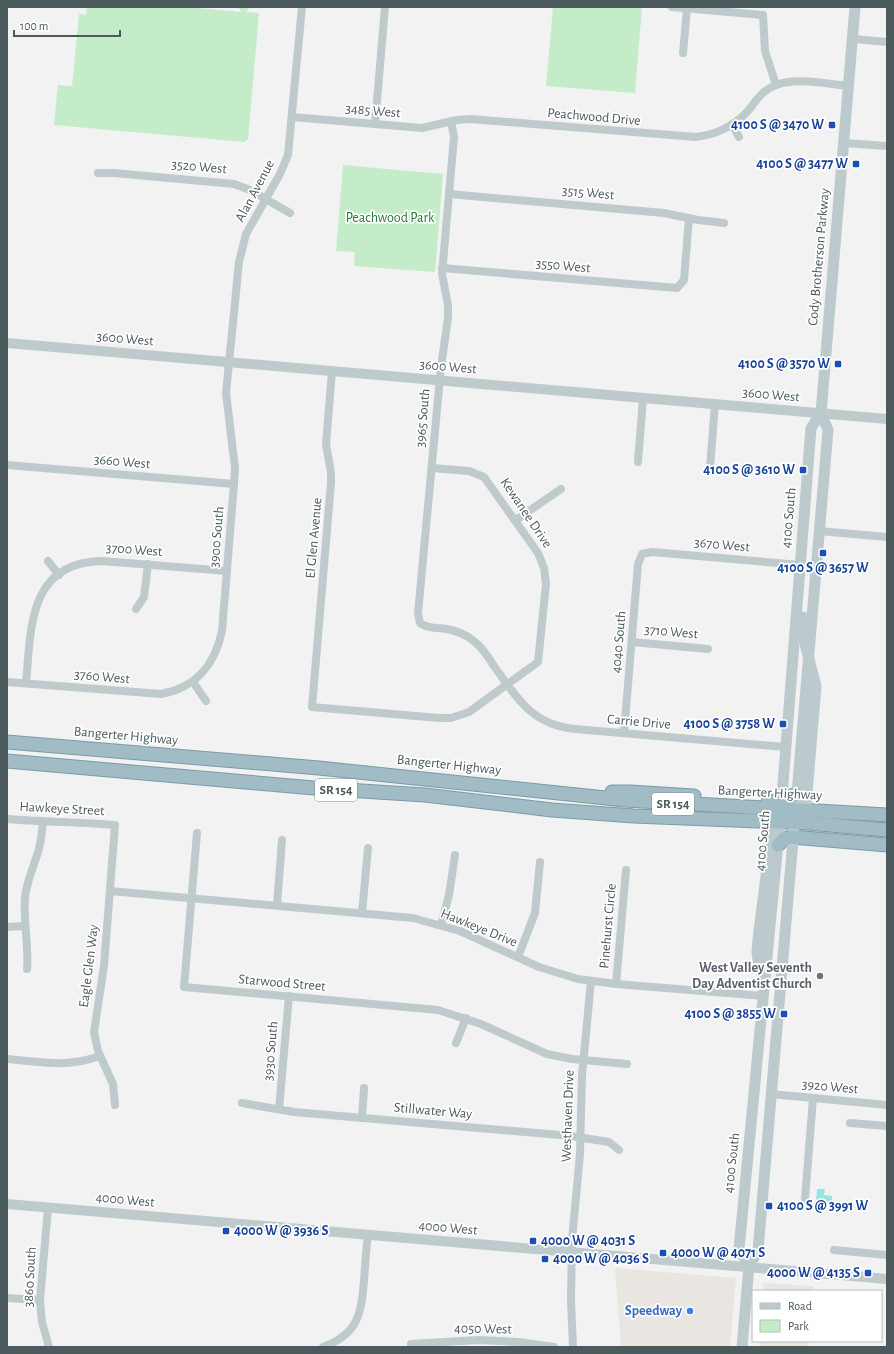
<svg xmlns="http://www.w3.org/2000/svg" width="894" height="1354" font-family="'Alegreya Sans',sans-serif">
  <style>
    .commercial { fill: #e9e5e0 }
    .green { fill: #c5ecc9 }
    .water { fill: #96e5df }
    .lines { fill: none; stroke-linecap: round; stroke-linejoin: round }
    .trunk-casing { stroke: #799ca7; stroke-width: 15 }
    .minor { stroke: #bfcacc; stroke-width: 8 }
    .tertiary { stroke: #bfcacc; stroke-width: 10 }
    .secondary { stroke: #bccace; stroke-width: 11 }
    .trunk { stroke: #a1bcc4; stroke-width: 13 }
    .transit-dot { fill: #1a4fb4; stroke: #fff; stroke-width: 1.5 }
    .worship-dot { fill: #6b7280; stroke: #fff; stroke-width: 1.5 }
    .shop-dot { fill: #3f7fe0; stroke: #fff; stroke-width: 1.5 }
    .labels { text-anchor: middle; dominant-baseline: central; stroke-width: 3.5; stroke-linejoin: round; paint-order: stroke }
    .shield { fill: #fff; stroke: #818c8e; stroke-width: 1 }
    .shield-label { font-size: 13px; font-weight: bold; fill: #4b5a5d }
    .street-label { font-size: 14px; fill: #4b5a5d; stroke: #fff }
    .transit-label { font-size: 14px; font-weight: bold; fill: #164399; stroke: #fff; text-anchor: end }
    .park-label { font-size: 14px; fill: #217934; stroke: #fff }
    .worship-label { font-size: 14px; font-weight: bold; fill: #5b616d; stroke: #fff; text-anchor: end }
    .shop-label { font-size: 14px; font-weight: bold; fill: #366cbe; stroke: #fff; text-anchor: end }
  </style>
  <rect width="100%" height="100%" fill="#f3f2f2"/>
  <g class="commercial">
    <polygon points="615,1268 736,1278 730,1347 621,1347"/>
    <polygon points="763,1283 814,1286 814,1291 763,1291"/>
    <polygon points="761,1341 809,1341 808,1347 759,1347"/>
  </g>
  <g class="green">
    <polygon points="87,7 186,7 241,12 238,7 250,7 246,12 259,13 248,140 246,140 245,142 54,125 58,85 72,86 79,14 86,15"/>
    <polygon points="553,7 642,7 635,93 546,86"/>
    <polygon points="343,165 443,174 435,272 354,266 355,252 336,251"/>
  </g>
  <polygon class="water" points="817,1189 825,1189 824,1195 832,1196 832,1203 816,1202"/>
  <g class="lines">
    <defs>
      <g id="trunk">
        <polyline points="7,742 319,768 625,800 887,815"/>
        <polyline points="7,761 314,788 425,795 552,810 634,816 808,823 887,830"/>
        <polyline points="612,792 630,792 694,796"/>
        <polyline points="768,802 781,801 796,794"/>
        <polyline points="778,845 784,839 792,837 887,845"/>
      </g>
    </defs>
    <use href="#trunk" class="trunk-casing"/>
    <g class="minor">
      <polyline points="672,7 763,15 765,51 776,85"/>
      <polyline points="853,39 887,42"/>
      <polyline points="683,53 687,8"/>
      <path d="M 292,117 L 422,128 L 457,120 L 470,119 L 696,137 C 715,135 734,126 747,112 C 756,101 762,90 776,85 C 797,77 826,84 849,86"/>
      <path d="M 451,121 L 454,137 L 442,274 L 448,305 L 448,318 L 441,367 L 418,613 L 420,623 C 427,629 438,627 447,629 C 457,631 467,635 475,642 C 483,648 488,657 494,666 C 517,698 532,725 575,729 L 785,747"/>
      <polyline points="375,124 385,7"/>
      <polyline points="732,124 739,137"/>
      <polyline points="844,143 887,146"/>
      <polyline points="98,173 114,173 234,184 250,190 290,213"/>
      <polyline points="449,194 664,213 698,220 724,223"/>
      <polyline points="442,268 677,288 684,280 689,218"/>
      <polyline points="332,371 326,444 331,473 331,483 312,707 439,718 451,718 469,712 538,662 546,584 544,568 538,553 484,477 469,471 432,468"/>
      <polyline points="638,462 643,398"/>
      <polyline points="7,465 234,484"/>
      <polyline points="710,467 715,404"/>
      <polyline points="516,520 561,489"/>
      <polyline points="819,531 887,537"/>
      <polyline points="48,561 59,575"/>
      <polyline points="136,609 144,597 148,564"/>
      <polyline points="632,642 708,649"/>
      <path d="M 7,682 L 161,694 C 195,688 215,665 222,631 L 234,484 L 235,468 L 226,393 L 239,262 L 246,234 L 280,174 L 288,155 L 302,7"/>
      <polyline points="193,682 206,701"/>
      <path d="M 26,683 C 31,629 28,562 102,561 L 227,571"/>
      <polyline points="624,733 638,564 642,554 652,552 800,565"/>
      <path d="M 7,819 C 43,822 79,822 115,825 L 104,966 L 94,1032 L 98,1051 L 113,1084 L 115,1105"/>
      <polyline points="197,833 184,987 438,1010 481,1024 547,1054 572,1059 627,1064"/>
      <polyline points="110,891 413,918 460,931 539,967 578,979 616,984 764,996"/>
      <polyline points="277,905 282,840"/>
      <polyline points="362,913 368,848"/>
      <polyline points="441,925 449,895 455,855"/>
      <polyline points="7,927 25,926"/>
      <polyline points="518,957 535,913 540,862"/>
      <path d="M 27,969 C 29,945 23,921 25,897 C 27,880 34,866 39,849 C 41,841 42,831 43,822"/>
      <polyline points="616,984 626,870"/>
      <polyline points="456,1043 466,1018"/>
      <path d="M 7,1059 C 42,1062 66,1068 100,1056"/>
      <polyline points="771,1094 887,1105"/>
      <polyline points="242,1103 294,1112 571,1136 609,1142 619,1150"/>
      <polyline points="279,1109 289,996"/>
      <polyline points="362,1118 364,1088"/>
      <polyline points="850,1123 887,1126"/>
      <polyline points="805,1199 813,1098"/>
      <polyline points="48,1208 40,1300 42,1322 49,1347"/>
      <polyline points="834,1250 887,1255"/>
      <polyline points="7,1298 40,1300"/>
      <path d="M 323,1347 C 358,1334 361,1315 364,1281 C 365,1266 366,1250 368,1235"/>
      <polyline points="411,1347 411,1344 479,1340 518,1342 554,1347"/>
      <polyline points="573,1347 571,1300 572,1240 580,1154 582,1076 591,981"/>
    </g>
    <g class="tertiary">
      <polyline points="7,343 887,419"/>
      <polyline points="7,1204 887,1279"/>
    </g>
    <g class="secondary">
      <polyline points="803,617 803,636 816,686 805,817"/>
      <path d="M 762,974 C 760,967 758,961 757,953 C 757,929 777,828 766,813"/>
      <polyline points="749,1266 739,1249 780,822 811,428 821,413 855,7"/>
      <path d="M 742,1347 L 749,1266 L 758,1251 C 781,977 805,703 828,430 L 821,413"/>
    </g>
    <use href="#trunk" class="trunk"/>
  </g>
  <g class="transit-dot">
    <rect x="828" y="121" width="8" height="8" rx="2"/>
    <rect x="852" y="160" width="8" height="8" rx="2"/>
    <rect x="834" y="360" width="8" height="8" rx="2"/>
    <rect x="799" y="466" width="8" height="8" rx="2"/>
    <rect x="819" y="549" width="8" height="8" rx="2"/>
    <rect x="779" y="720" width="8" height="8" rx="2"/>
    <rect x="780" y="1010" width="8" height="8" rx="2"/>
    <rect x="765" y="1202" width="8" height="8" rx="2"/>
    <rect x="222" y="1227" width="8" height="8" rx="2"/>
    <rect x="529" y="1237" width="8" height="8" rx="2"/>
    <rect x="659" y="1249" width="8" height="8" rx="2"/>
    <rect x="541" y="1255" width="8" height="8" rx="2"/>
    <rect x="864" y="1269" width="8" height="8" rx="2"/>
  </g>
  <circle class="worship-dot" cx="820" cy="976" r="4"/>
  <circle class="shop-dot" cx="690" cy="1311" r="4"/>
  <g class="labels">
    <g class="shield">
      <rect x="315" y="779" width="42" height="22" rx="3"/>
      <rect x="652" y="793" width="42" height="22" rx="3"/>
    </g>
    <g class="shield-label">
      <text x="336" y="790">SR 154</text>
      <text x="673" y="804">SR 154</text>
    </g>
    <g class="street-label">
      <text transform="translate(373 111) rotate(5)">3485 West</text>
      <text transform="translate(594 117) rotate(5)">Peachwood Drive</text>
      <text transform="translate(199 167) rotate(5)">3520 West</text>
      <text transform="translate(255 191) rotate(-62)">Alan Avenue</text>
      <text transform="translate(588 193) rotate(5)">3515 West</text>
      <text transform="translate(819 257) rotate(-85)">Cody Brotherson Parkway</text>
      <text transform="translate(563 266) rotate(5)">3550 West</text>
      <text transform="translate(125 339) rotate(5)">3600 West</text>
      <text transform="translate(448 367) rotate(5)">3600 West</text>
      <text transform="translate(771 395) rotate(5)">3600 West</text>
      <text transform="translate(423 418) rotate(-85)">3965 South</text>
      <text transform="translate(122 462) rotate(5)">3660 West</text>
      <text transform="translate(526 513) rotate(56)">Kewanee Drive</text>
      <text transform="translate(789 518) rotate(-85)">4100 South</text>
      <text transform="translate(217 537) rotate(-85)">3900 South</text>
      <text transform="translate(314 538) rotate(-85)">El Glen Avenue</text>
      <text transform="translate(722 545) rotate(5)">3670 West</text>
      <text transform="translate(134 550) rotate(4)">3700 West</text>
      <text transform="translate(671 632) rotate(5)">3710 West</text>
      <text transform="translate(619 642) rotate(-85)">4040 South</text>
      <text transform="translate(102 677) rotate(5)">3760 West</text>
      <text transform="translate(639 722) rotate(5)">Carrie Drive</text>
      <text transform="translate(126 736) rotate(5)">Bangerter Highway</text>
      <text transform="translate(449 765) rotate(6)">Bangerter Highway</text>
      <text transform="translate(770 793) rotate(3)">Bangerter Highway</text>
      <text transform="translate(62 809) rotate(3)">Hawkeye Street</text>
      <text transform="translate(763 841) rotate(-85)">4100 South</text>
      <text transform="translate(608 926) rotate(-85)">Pinehurst Circle</text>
      <text transform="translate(479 928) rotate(22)">Hawkeye Drive</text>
      <text transform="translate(89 966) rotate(-83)">Eagle Glen Way</text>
      <text transform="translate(282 983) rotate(5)">Starwood Street</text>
      <text transform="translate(271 1051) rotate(-85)">3930 South</text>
      <text transform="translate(830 1087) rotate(5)">3920 West</text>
      <text transform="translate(433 1111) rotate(5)">Stillwater Way</text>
      <text transform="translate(568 1116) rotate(-88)">Westhaven Drive</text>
      <text transform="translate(732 1163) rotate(-84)">4100 South</text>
      <text transform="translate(125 1200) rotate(5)">4000 West</text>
      <text transform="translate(448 1228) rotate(5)">4000 West</text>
      <text transform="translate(30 1277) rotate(-87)">3860 South</text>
      <text transform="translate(483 1329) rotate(1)">4050 West</text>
    </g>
    <g class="transit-label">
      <text x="824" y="125">4100 S @ 3470 W</text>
      <text x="848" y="164">4100 S @ 3477 W</text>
      <text x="830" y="364">4100 S @ 3570 W</text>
      <text x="795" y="470">4100 S @ 3610 W</text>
      <text x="823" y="568" text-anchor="middle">4100 S @ 3657 W</text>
      <text x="775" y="724">4100 S @ 3758 W</text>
      <text x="776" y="1014">4100 S @ 3855 W</text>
      <text x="777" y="1206" text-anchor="start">4100 S @ 3991 W</text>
      <text x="234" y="1231" text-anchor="start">4000 W @ 3936 S</text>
      <text x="541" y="1241" text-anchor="start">4000 W @ 4031 S</text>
      <text x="671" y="1253" text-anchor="start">4000 W @ 4071 S</text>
      <text x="553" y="1259" text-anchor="start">4000 W @ 4036 S</text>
      <text x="860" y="1273">4000 W @ 4135 S</text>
    </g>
    <g class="park-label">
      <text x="390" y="218">Peachwood Park</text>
    </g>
    <g class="worship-label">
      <text x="812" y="968">West Valley Seventh<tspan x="812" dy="16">Day Adventist Church</tspan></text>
    </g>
    <g class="shop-label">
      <text x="682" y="1311">Speedway</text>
    </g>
  </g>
  <rect width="894" height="1354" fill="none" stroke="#4b5a5d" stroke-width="16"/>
  <rect x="752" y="1290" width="130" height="52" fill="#ffffff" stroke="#b7bdbe"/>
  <rect x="760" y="1303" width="20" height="6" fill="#bccace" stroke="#b7bdbe"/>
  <text x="788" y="1310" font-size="12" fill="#4b5a5d">Road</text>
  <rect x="760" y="1320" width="20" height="12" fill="#c5ecc9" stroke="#b7bdbe"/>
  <text x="788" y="1330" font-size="12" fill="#4b5a5d">Park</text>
  <path d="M14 30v6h106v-6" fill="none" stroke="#4b5a5d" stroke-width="2"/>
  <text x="20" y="30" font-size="12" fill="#4b5a5d" stroke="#ffffff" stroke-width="3" paint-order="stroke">100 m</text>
</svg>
